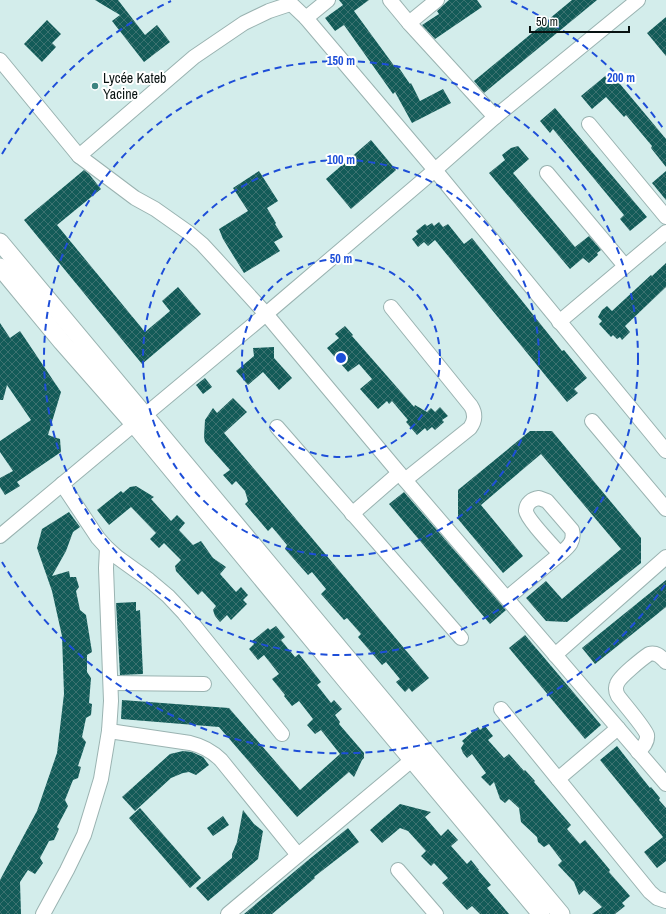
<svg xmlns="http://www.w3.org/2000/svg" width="666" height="914" font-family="'Archivo Narrow',sans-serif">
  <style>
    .building { fill: url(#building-cross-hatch) }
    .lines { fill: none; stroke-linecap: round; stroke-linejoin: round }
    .minor-casing { stroke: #9ab3b1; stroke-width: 16 }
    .major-casing { stroke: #9ab3b1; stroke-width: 19 }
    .minor { stroke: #fff; stroke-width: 14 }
    .major { stroke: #fff; stroke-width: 17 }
    .ring { fill: none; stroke: #1d4ed8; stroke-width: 2; stroke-dasharray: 7 5 }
    .poi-dot { fill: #3c837f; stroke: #fff; stroke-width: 1.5 }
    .labels { text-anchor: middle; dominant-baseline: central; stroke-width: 4; stroke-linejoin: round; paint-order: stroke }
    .poi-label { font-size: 14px; fill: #081211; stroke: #fff; text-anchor: start }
    .centre { fill: #1d4ed8; stroke: #fff; stroke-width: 2 }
    .ring-label { font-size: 12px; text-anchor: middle; font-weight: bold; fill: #1d4ed8; stroke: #fff; stroke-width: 4; stroke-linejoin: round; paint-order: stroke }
  </style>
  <defs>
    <pattern id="building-cross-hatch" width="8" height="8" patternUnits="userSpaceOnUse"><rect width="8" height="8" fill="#135b58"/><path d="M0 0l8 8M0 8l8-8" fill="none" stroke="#3c7270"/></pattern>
  </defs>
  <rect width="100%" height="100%" fill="#d3edeb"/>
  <g class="building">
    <polygon points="95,0 118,0 145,35 157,25 170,42 144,62 112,21 120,15"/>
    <polygon points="339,0 369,0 354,11 395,67 397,65 410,84 411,83 420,101 443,89 451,103 412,123 395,92 393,94 344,25 335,31 325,18 343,5"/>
    <polygon points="449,0 477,0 482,7 435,39 422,25 439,14 437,11"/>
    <polygon points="572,0 597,0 484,93 474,81"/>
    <polygon points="666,17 666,56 647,33"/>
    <polygon points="47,20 61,34 52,43 56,47 42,62 24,44"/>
    <polygon points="610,72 666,139 666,167 651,148 652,146 626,115 624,117 606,97 592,109 581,96"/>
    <polygon points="555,108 647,217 630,231 620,219 624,215 553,129 550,133 540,121"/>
    <polygon points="371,140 396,170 351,209 326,179"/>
    <polygon points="518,146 529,159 513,173 575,247 589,236 601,250 597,253 598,255 589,263 583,258 570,269 489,173 505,160 502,155 511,148"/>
    <polygon points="84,170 89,174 101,189 57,225 145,332 170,311 162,301 178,287 201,314 142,364 24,220"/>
    <polygon points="259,171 278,201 267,208 276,223 275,224 283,237 274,242 280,251 244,273 223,239 219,229 248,211 233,188"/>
    <polygon points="666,171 666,200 652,183"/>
    <polygon points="439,222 443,227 448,224 464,244 472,238 562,351 564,350 587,378 574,389 578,393 567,402 435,240 428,246 424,242 418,247 412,239 418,234 416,231 425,224 427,226 432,223 434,226"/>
    <polygon points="666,263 666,287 625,326 630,332 622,340 620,337 617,339 613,335 611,337 599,324 602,321 598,317 602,310 607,306 612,311 651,275 652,276"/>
    <polygon points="0,323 10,338 20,331 61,392 48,435 60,439 61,452 17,482 20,486 5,495 0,487 0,478 13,471 0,452 0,441 31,420 7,385 3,400 0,400"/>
    <polygon points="345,326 353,335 352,336 422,416 414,407 415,405 427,412 431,408 435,412 440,407 448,416 442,420 444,422 435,430 432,427 427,431 425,428 417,435 406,422 408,420 392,401 389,404 387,401 378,409 360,389 372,379 359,364 348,372 327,348 339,338 335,334"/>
    <polygon points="274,347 274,358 292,378 279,390 263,372 248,385 236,371 254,356 253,348"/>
    <polygon points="205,378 212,387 203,394 196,385"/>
    <polygon points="233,398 247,412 224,433 429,678 412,692 409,688 405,692 396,682 400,679 386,662 382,665 358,637 361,634 347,618 344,620 321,594 326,589 312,572 308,575 285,549 287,545 272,527 268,531 245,504 248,501 245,491 236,481 232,485 223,475 230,470 205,442 204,437 205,420 213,408 217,413"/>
    <polygon points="530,431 552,431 641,538 641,563 567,622 546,621 526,598 546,581 562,599 621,549 541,454 481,505 523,556 503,573 458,519 458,490"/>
    <polygon points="136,486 154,497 151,499 171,521 177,515 185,523 179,530 193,545 201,541 213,558 226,567 220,574 236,592 241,587 248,595 243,600 247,604 231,620 227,615 220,622 215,616 213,610 216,606 202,591 198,595 176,571 175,566 181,560 164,543 159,548 150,539 156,533 131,507 109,525 97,510 121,491 123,493 130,487"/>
    <polygon points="404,492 506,610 490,624 389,504"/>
    <polygon points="69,512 80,527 73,532 66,551 52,576 69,571 70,577 76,577 79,587 76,591 80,610 86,615 92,652 87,655 87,672 91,678 89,703 92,704 91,715 86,718 82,737 86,742 78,766 81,767 78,778 73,780 65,800 68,806 57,827 59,829 54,840 49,841 40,858 43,863 35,874 28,870 20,882 21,914 0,914 0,880 37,811 57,753 64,694 62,636 52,591 37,548 42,529"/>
    <polygon points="666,580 666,607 595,664 582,648"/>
    <polygon points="136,602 136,611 140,610 143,674 120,675 116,603"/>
    <polygon points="276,626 285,637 281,640 295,657 299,654 321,682 317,685 331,703 334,700 342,709 335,715 340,722 339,724 364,753 364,758 362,760 354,777 349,772 297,817 219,727 121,719 122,700 229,708 300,790 340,754 321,730 315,734 307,725 313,719 299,701 292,706 284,696 285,695 272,679 279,674 264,655 258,660 249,649 254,644 252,641 268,628 270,630"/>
    <polygon points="525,635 601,725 585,739 509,648"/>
    <polygon points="485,726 493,736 488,740 504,758 509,754 524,771 525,770 535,781 534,782 571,825 567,829 580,844 585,840 610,870 609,872 630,896 622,903 625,906 615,914 592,914 602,907 584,890 579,895 574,882 558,865 562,861 549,844 544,847 538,842 537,837 521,822 519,808 509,799 505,803 500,799 494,782 490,786 481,777 486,773 472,754 467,758 463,753 461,748 464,743 462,741 478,727 480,730"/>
    <polygon points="617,746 650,788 651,787 660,798 659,800 666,808 666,861 657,868 644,852 663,837 600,760"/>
    <polygon points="183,751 192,752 203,757 209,765 196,775 189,772 183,773 171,778 135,811 122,797 170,754"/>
    <polygon points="400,804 431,812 425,817 441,836 448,829 458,840 451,846 467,864 471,860 479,870 478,870 491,885 487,888 509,914 480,914 472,906 467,910 442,883 448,878 434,863 431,866 421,856 426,851 408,831 400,828 382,843 370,830"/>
    <polygon points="140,808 201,878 190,888 129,818"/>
    <polygon points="243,810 254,824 263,831 258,859 208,901 196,888 232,858 232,854 237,842"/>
    <polygon points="223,816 229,825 213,836 207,828"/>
    <polygon points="348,828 359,842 314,877 315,878 272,914 244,914 307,861"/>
  </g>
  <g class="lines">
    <defs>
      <g id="minor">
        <polyline points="287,0 306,18 435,170 666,451"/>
        <polyline points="390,0 409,23 495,117"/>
        <polyline points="306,18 328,0"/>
        <polyline points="409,23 437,0"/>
        <polyline points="0,60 79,156 135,198 155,209 189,233 202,244 215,258 266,314 405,480 666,784"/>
        <polyline points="589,124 666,217"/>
        <polyline points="79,156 194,57 244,23 269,11 290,4"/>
        <polyline points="547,173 625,266"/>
        <path d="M 391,307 L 471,406 C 476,414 475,421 470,428 L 405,480"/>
        <polyline points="559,322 666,232"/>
        <polyline points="592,421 666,509"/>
        <polyline points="277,427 461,638"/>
        <polyline points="62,484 98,538 107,548 117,557 149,580 168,596 184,613 282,734"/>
        <path d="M 539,498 L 547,501 L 572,530 C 575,542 568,547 560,554 C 553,546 527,519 526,511 C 526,503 532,499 539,498 Z"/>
        <polyline points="352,514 399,473"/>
        <polyline points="0,536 266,314 435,170 495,117 638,0"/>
        <polyline points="507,598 560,554"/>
        <polyline points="555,655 666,557"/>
        <polyline points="111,683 204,684"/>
        <polyline points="501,709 650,892 657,898 666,901"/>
        <path d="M 109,731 L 190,743 C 203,746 212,751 221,760 L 298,855"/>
        <path d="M 638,752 C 643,747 648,742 647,735 C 645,728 624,704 618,696 C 616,692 615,688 617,684 C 619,677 643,658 649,654 C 657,652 661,657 666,662"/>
        <polyline points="558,779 618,728"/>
        <polyline points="398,870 436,914"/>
        <polyline points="43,914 67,870 84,835 101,779 109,731 111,701 106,568 107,548"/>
        <polyline points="228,914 419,754"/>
      </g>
      <g id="major">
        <path d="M 0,242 C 188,466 374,691 561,914"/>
        <polyline points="0,267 62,342 134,424 348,683 541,914"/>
      </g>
    </defs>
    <use href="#minor" class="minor-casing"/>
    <use href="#major" class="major-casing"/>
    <use href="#minor" class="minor"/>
    <use href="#major" class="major"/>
  </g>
  <g class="ring">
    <circle cx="341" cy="358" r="99"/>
    <circle cx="341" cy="358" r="198"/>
    <circle cx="341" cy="358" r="297"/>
    <path d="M665 585A396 396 0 0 1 2 562M2 154A396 396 0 0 1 171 1M511 1A396 396 0 0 1 665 131"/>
  </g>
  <circle class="poi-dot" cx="95" cy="86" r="4"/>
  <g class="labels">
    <g class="poi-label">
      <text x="103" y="78">Lycée Kateb<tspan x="103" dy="16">Yacine</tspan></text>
    </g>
  </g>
  <circle cx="341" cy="358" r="6" class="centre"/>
  <g class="ring-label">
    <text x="341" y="65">150 m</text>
    <text x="621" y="82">200 m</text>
    <text x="341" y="164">100 m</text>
    <text x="341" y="263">50 m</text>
  </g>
  <path d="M530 26v6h99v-6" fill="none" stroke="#081211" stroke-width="2"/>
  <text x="536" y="26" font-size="12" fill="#081211" stroke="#ffffff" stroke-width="3" paint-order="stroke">50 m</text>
</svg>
